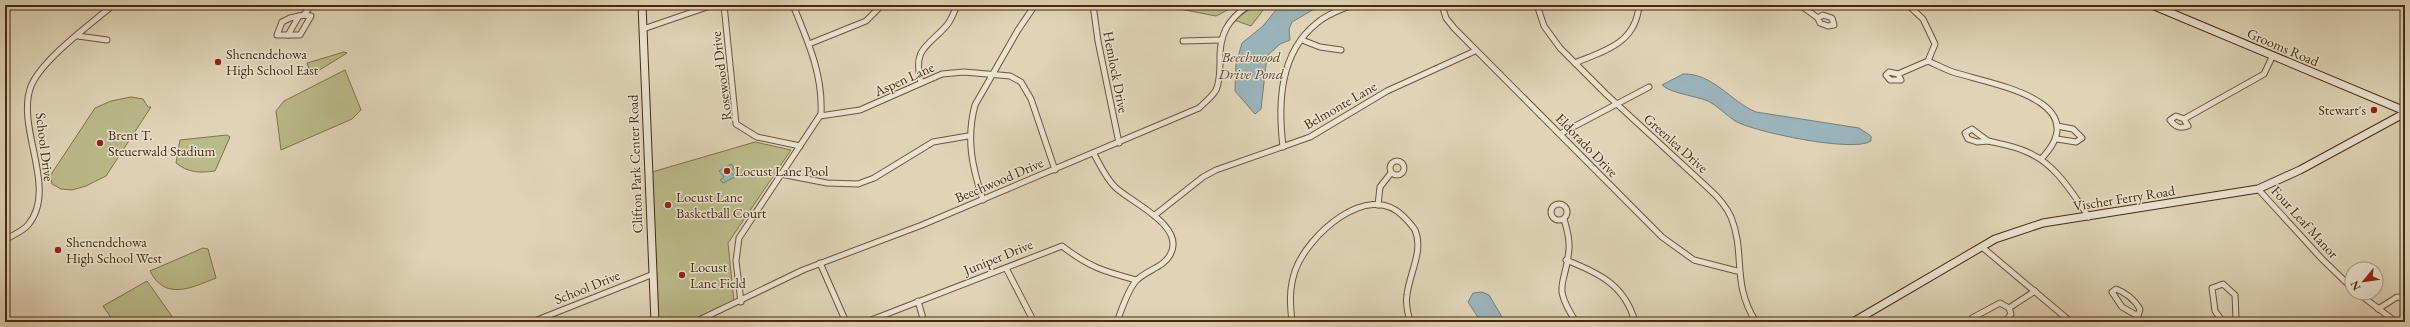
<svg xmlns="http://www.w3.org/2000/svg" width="2410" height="327" font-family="'EB Garamond',serif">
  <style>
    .green { fill: #baba89; stroke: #80724c }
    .water { fill: #9ab4bb; stroke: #787d76 }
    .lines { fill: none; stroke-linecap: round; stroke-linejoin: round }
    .street-casing { stroke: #6c5538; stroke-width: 7 }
    .secondary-casing { stroke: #452b0e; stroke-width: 9 }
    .street { stroke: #ebe2d0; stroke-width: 5 }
    .secondary { stroke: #ebe2d0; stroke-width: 7 }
    .poi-dot { fill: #8f2418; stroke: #ebe2d0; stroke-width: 1.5 }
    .labels { text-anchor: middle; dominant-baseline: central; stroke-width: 3; stroke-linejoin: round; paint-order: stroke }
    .street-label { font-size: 14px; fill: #452b0e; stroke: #ebe2d0 }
    .poi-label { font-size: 14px; fill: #452b0e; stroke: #ebe2d0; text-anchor: start }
    .water-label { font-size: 15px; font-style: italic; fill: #564631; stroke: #ebe2d0 }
  </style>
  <rect width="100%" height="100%" fill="#e0d3b7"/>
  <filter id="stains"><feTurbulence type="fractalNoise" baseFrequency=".005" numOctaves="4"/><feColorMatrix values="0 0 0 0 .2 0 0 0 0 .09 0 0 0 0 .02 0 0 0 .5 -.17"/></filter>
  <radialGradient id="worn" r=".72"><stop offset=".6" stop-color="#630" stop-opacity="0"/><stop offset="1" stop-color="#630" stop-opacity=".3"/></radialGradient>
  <g class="green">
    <polygon points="1159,5 1237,5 1216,16"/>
    <polygon points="1256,5 1267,5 1251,26 1234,20"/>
    <polygon points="344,52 347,53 313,74 309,69 307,63"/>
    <polygon points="345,70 361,110 352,119 281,150 276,111 284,101"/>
    <polygon points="131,97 143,99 148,107 151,107 106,176 86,186 72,190 61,189 52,184 51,179 48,179 95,108 111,101"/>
    <path d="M 227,135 L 230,137 L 215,171 C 199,173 189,173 176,163 L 180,140 Z"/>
    <polygon points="755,142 791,150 728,243 734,302 689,322 659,322 652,172"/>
    <path d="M 203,248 L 208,249 L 216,278 C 191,288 165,301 150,271 Z"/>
    <polygon points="147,281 176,322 114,322 103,306"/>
  </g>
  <g class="water">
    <polygon points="1280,5 1321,5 1292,22 1289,29 1290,40 1280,44 1267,56 1261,109 1255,114 1235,91 1236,64 1242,43 1263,26"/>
    <path d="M 1683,74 C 1713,73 1731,102 1756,112 L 1859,128 L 1871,136 L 1871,141 C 1854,153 1754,132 1735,121 C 1726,115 1718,106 1708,101 C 1696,96 1670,93 1662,85 Z"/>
    <polygon points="731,164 734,168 730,171 735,177 723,183 720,180 724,177 719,171"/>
    <polygon points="1482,292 1489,295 1505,322 1481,322 1468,302 1473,293"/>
  </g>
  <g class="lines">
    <defs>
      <g id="street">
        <polyline points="724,5 736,124 757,137 800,146"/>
        <polyline points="1093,5 1098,41 1119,143"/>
        <polyline points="1442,5 1446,18 1454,28 1662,237 1694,260 1737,271"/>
        <path d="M 1537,5 L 1544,26 L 1560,48 L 1606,94 L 1708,188 C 1717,196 1726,206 1731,217 C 1746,254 1731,283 1756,322"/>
        <polyline points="1800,5 1818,18"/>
        <polyline points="2164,10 2169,5"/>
        <polygon points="304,15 311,16 300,35 277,35 282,22 290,18"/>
        <polyline points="304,15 311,5"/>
        <polygon points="1823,15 1832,18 1834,25 1828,26 1820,23 1818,18"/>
        <polyline points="643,29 713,5"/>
        <polyline points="288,35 299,16"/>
        <polyline points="78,36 107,40"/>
        <polyline points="1302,40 1320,47 1341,50"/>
        <polyline points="1183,41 1221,40"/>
        <polyline points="809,44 866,21 882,5"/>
        <path d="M 1928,61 C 1937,65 1946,70 1956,73 C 1992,84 2097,101 2041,159"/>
        <path d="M 1575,63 C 1606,50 1636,43 1639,5"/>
        <polygon points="1889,72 1898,74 1901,80 1890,80 1886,75"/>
        <polyline points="1898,74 1928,61 1935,44 1923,19 1908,5"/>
        <path d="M 921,82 C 912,48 928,47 947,25 C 952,19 954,12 957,5"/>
        <polyline points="820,116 860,110 942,74 964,72 1010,76 1021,82 1031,99 1055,170"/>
        <path d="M 2176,116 L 2184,119 L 2188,126 C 2180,129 2175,127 2170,120 Z"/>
        <polyline points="2184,119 2264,74 2273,55"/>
        <polyline points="2057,126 2073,129 2082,138 2076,142 2057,139"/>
        <polygon points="1972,129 1988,141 1977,142 1968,139 1965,133"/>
        <polyline points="1560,134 1649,87"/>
        <path d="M 1988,141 C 2001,144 2015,146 2027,152 C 2056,164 2072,193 2089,217"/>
        <path d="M 1283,147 C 1278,104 1279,53 1317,23 C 1327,14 1340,10 1352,5"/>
        <path d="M 1094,154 C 1100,165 1106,178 1115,187 C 1130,202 1187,226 1170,255 C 1163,268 1146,270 1136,281 C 1127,291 1122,309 1117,322"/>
        <circle cx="1397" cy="168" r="7"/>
        <polyline points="781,174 827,183 858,184 874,178 933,142 968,136"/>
        <polyline points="2258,189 2322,259 2352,288"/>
        <path d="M 983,200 C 972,167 966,139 975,105 L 1018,30 L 1035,5"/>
        <circle cx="1559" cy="212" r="8"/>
        <polyline points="1378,205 1380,187 1391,173"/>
        <polyline points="1155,215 1203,177 1216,170 1310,137 1387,91 1475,51"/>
        <path d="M 1564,219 C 1567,230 1570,238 1569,249 C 1566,287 1551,283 1576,322"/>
        <path d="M 5,240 C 12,235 22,232 28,225 C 58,189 17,131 30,89 C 38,62 91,24 113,5"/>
        <polyline points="1982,247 2071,322"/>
        <path d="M 1566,260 C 1599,273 1625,285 1635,322"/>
        <polyline points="820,263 846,322"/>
        <polyline points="1006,268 1034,322"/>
        <path d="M 2116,289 C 2127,293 2134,299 2140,309 L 2138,316 L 2122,307 L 2112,292 Z"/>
        <polyline points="2358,293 2396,322"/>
        <polyline points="918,301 924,322"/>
        <path d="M 741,302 L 736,261 L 739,238 L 821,114 C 823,74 808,42 793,5"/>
        <polyline points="2009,308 2035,291"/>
        <polyline points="2378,309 2397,297 2405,298"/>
        <polyline points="532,322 651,275"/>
        <path d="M 695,322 L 803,270 L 922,225 L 1199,108 C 1205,102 1212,97 1216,90 C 1220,81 1220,71 1220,62 C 1219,35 1227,20 1249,5"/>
        <path d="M 866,322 L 1062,246 C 1089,267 1103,271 1136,280"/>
        <path d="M 1292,322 C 1290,304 1289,289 1295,271 C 1307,236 1368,180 1403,216 C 1407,220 1412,225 1415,230 C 1424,251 1409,274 1407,295 C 1405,304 1408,313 1410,322"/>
        <polyline points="1971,322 1972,318 2000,303 2009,308 2011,314 2005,322"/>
        <polyline points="2223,322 2215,311 2212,288 2223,284 2235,295 2236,318 2233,322"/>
      </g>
      <g id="secondary">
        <polyline points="642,5 655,322"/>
        <polyline points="2152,5 2405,111"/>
        <polyline points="1853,322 1995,239 2043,223 2258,189 2300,170 2405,113"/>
      </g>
    </defs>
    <use href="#street" class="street-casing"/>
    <use href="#secondary" class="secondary-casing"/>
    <use href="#street" class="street"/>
    <use href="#secondary" class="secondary"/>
  </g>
  <g class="poi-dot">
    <circle cx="218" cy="62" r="4"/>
    <circle cx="2374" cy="110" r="4"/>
    <circle cx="100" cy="143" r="4"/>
    <circle cx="727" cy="171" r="4"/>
    <circle cx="668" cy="205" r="4"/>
    <circle cx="58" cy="250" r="4"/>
    <circle cx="682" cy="275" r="4"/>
  </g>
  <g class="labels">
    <g class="street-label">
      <text transform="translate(2283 47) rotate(23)">Grooms Road</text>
      <text transform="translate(1116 72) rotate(79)">Hemlock Drive</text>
      <text transform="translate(721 76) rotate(-97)">Rosewood Drive</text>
      <text transform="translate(904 79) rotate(-24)">Aspen Lane</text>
      <text transform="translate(1340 105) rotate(-30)">Belmonte Lane</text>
      <text transform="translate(1676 143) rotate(42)">Greenlea Drive</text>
      <text transform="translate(1587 145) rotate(46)">Eldorado Drive</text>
      <text transform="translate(45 147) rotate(83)">School Drive</text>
      <text transform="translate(635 164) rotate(-92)">Clifton Park Center Road</text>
      <text transform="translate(999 180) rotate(-23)">Beechwood Drive</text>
      <text transform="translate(2124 198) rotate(-9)">Vischer Ferry Road</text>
      <text transform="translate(2305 222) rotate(48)">Four Leaf Manor</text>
      <text transform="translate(998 257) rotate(-22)">Juniper Drive</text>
      <text transform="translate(587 287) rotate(-22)">School Drive</text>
    </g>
    <g class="poi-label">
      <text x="226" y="54">Shenendehowa<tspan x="226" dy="16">High School East</tspan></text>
      <text x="2366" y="110" text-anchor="end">Stewart's</text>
      <text x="108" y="135">Brent T.<tspan x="108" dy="16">Steuerwald Stadium</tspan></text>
      <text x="735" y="171">Locust Lane Pool</text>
      <text x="676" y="197">Locust Lane<tspan x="676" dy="16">Basketball Court</tspan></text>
      <text x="66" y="242">Shenendehowa<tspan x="66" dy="16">High School West</tspan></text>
      <text x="690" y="267">Locust<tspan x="690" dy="16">Lane Field</tspan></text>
    </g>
    <g class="water-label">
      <text x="1251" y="56">Beechwood<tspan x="1251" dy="17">Drive Pond</tspan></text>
    </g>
  </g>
  <rect width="2410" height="327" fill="none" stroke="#e0d3b7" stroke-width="20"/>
  <rect x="6" y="6" width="2398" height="315" fill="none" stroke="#452b0e" stroke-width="2"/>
  <rect x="10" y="10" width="2390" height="307" fill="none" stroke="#452b0e"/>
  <g transform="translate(2364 281) rotate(241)"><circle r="19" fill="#ebe2d0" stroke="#a99982"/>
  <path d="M0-3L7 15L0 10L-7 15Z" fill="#8f2418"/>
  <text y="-6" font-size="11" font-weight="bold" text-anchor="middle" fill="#452b0e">N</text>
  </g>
  <rect width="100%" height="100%" filter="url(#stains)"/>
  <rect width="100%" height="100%" fill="url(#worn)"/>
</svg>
